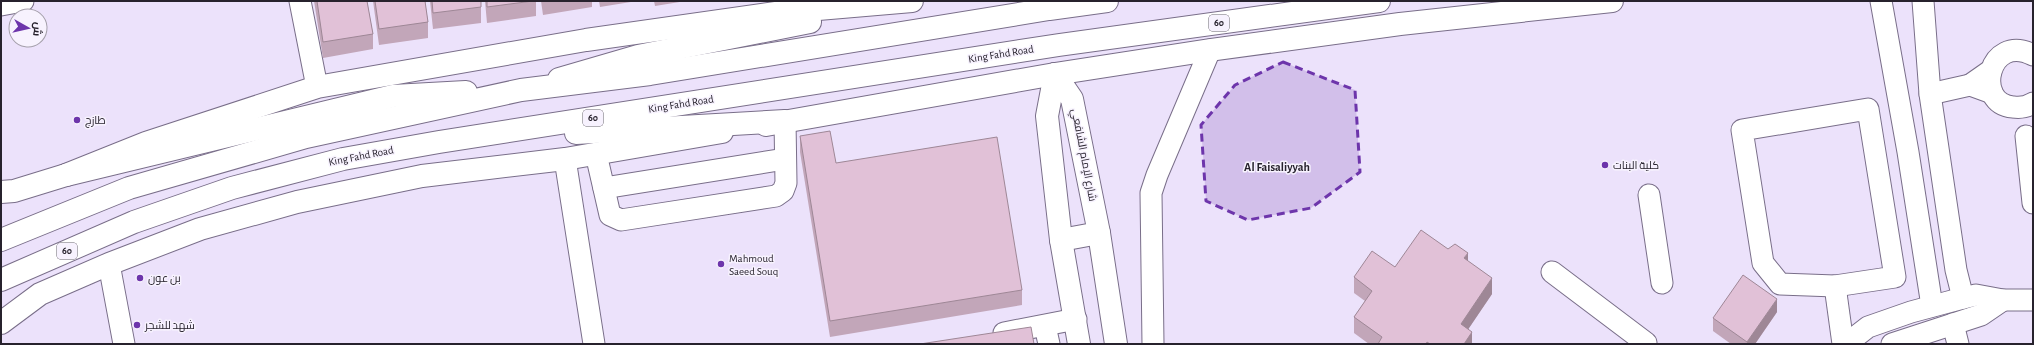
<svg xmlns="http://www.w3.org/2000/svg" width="2034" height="345" font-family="'Alegreya Sans',Cairo,sans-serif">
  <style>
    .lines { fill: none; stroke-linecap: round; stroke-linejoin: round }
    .minor-casing { stroke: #796e89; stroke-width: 23 }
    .major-casing { stroke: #796e89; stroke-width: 24 }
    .highway-casing { stroke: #796e89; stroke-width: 24 }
    .minor { stroke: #fff; stroke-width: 21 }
    .major { stroke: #fff; stroke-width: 22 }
    .highway { stroke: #fff; stroke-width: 22 }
    .wall { fill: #c2a6b9 }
    .shaded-wall { fill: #9e8796 }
    .building { fill: #e1c1d7; stroke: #9e8796 }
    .marked { fill: #6d35ab; fill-opacity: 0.2; stroke: #6d35ab; stroke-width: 3; stroke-dasharray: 8 5; stroke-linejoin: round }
    .poi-dot { fill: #6d35ab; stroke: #f7f2fe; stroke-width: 1.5 }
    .labels { text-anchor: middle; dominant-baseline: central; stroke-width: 3; stroke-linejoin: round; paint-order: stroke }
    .shield { fill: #f7f2fe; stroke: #65606c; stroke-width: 1 }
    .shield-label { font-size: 10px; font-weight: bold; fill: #27222d }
    .street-label { font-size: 11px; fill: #27222d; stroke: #f7f2fe }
    .poi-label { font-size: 11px; fill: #27222d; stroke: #f7f2fe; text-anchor: start }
    .neighbourhood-label { font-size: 12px; font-weight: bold; fill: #27222d; stroke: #f7f2fe }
  </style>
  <rect width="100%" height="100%" fill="#ece2fb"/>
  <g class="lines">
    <defs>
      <g id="minor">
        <polyline points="300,1 317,87"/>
        <polyline points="1881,1 1908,152 1932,306"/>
        <polyline points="1923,1 1930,94 1956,270 1963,298"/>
        <polyline points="1,5 23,1"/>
        <path d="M 2033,55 C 1988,32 1973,104 2013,107 C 2020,108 2027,107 2033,103"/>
        <polyline points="1990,71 1970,85 1992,93"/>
        <polyline points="1930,94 1970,85"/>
        <polygon points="1868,109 1895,277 1835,286 1780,284 1763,263 1742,130"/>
        <polyline points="2026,136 2033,203"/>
        <polyline points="596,154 610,215 621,220 776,196 783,191 786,183 785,121"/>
        <polyline points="565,159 594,344"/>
        <polyline points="604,188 785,159"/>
        <polyline points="1649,195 1662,283"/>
        <polyline points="109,264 124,344"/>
        <polyline points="1552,272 1646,343"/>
        <polyline points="1835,286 1843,344"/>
        <polyline points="1953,324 1958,344"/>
        <polyline points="1045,326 1049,344"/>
        <polyline points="1004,333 1076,319"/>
        <polyline points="1153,344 1151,193 1157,175 1210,50"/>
        <polyline points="1846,344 1868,327 1911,312 1963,298 1976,295 2003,300 2033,300"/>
        <polyline points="1892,344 1981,315 2003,300"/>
      </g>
      <g id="major">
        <polyline points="1055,74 1072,99 1099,233 1116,344"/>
        <polyline points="1055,74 1047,116 1061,240 1079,344"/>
        <polyline points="559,79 638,56 810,22"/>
        <polyline points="766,125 1055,74 1210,50 1400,24 1612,1"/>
        <polyline points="1,192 14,191 66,175 146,143 317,87 586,40 783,12 912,1"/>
        <polyline points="1061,240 1099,233"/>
        <polyline points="1,323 40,294 109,264 200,229 297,202 422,176 565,159 722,132"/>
      </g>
      <g id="highway">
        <polyline points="576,133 785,121"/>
        <polyline points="66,175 393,96 466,92"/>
        <polyline points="1,240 129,188 306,137 521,90 650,74 1049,9 1107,1"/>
        <polyline points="1,280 134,222 232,188 343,159 439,142 1059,45 1379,1"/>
      </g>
    </defs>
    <use href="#minor" class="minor-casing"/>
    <use href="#major" class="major-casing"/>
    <use href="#highway" class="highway-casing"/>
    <use href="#minor" class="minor"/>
    <use href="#major" class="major"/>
    <use href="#highway" class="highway"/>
  </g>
  <g class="wall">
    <polygon points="314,1 367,1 373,34 373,49 323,58"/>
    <polygon points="373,1 425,1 428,22 428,38 379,45"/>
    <polygon points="430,1 481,1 481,23 433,29"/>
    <polygon points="485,1 536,1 536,16 487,23"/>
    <polygon points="541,1 592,1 592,7 543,15"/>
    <polygon points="599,1 637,1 600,7"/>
    <polygon points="654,1 686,1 655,6"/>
    <polygon points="800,136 836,163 1022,290 1022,305 830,337 800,152"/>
    <polygon points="1448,249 1468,261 1492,294 1468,329 1472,344 1369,344 1354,333 1354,317 1365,301 1354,293 1354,277 1395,267"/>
    <polygon points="1777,312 1755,344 1731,344 1713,331 1713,318"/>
  </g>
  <g class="shaded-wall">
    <polygon points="1468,253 1468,268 1464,258"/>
    <polygon points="1492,278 1492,294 1461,340 1461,324"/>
    <polygon points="1777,299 1777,312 1755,344 1747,344 1747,342"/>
    <polygon points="1472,332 1472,344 1464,344"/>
  </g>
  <g class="building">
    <polygon points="317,1 367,1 373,34 323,42"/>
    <polygon points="375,1 425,1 428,22 379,29"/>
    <polygon points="432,1 481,1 481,7 433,13"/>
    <polygon points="487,1 533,1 487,7"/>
    <polygon points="830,131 836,163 997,137 1022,290 830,321 800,136"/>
    <polygon points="1421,230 1448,249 1455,244 1468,253 1464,258 1492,278 1461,324 1472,332 1464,344 1430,344 1427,342 1426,344 1378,344 1382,337 1354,317 1372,291 1354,277 1372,251 1395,267"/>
    <polygon points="1743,275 1777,299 1747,342 1713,318"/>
    <polygon points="1031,327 1034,344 920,344"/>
  </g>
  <path class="marked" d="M 1283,62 L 1355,90 L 1360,172 L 1311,208 L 1248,220 L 1206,201 L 1201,125 L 1235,85 Z"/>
  <g class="poi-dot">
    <circle cx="77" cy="120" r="4"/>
    <circle cx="1605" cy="165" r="4"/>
    <circle cx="721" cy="264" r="4"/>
    <circle cx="140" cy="278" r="4"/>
    <circle cx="137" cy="325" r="4"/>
  </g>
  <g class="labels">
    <g class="shield">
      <rect x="1209" y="15" width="20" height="16" rx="3"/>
      <rect x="583" y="110" width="20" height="16" rx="3"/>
      <rect x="57" y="243" width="20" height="16" rx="3"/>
    </g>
    <g class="shield-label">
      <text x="1219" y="23">60</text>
      <text x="593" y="118">60</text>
      <text x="67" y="251">60</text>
    </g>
    <g class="street-label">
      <text transform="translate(1001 54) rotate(-9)">King Fahd Road</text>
      <text transform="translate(681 104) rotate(-9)">King Fahd Road</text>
      <text transform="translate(1084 155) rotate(79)">شارع الإمام الشافعي</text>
      <text transform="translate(361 156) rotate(-11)">King Fahd Road</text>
    </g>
    <g class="poi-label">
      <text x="85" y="120">طازج</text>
      <text x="1613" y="165">كلية البنات</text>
      <text x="729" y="258">Mahmoud<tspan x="729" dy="13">Saeed Souq</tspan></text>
      <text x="148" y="278">بن عون</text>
      <text x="145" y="325">شهد للشجر</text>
    </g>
    <g class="neighbourhood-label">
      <text x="1277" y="167">Al Faisaliyyah</text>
    </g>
  </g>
  <rect width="2034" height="345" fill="none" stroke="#27222d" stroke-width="4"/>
  <g transform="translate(28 28) rotate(98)"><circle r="19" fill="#f7f2fe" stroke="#a49faa"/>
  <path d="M0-3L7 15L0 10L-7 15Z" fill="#6d35ab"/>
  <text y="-6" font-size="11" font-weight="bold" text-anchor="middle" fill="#27222d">ش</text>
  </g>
</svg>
